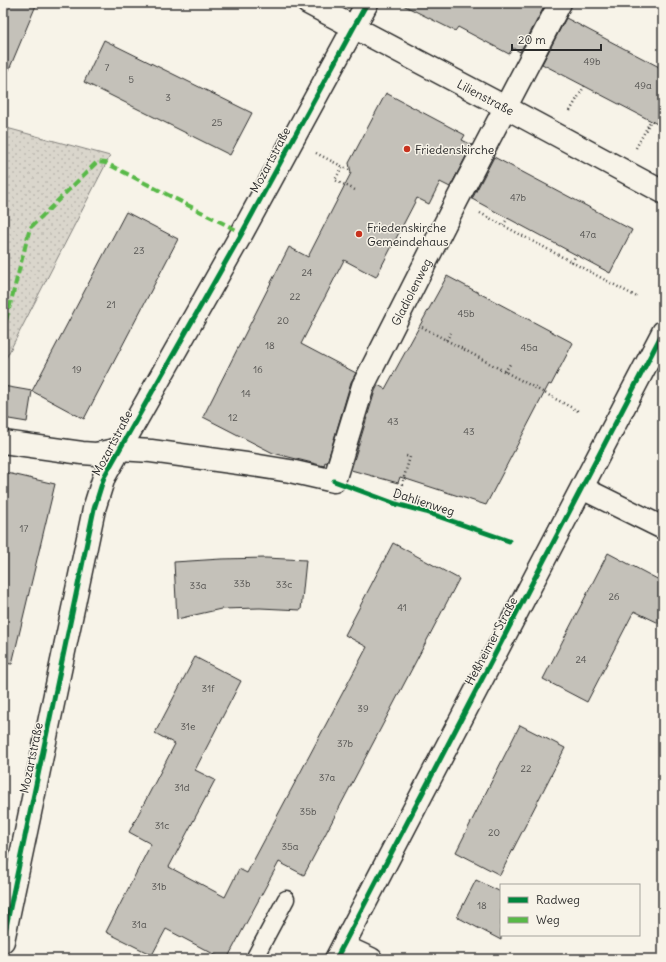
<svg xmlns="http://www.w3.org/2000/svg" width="666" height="962" font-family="Delius,sans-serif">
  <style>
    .grass { fill: url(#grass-dots); stroke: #82807c }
    .building { fill: #c4c1b9; stroke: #2b2b2b }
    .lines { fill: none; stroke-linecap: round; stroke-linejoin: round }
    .service-casing { stroke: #2b2b2b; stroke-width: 19 }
    .minor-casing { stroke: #2b2b2b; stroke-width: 25 }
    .path { stroke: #2b2b2b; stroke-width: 2.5; stroke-dasharray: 1 3; stroke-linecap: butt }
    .service { stroke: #f7f3e8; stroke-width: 16 }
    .minor { stroke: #f7f3e8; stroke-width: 22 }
    .quiet { stroke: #58b947; stroke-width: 4; stroke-dasharray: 8 4; stroke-linecap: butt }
    .cycleway-casing { stroke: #f7f3e8; stroke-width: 8 }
    .cycleway { stroke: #00873e; stroke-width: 5 }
    .poi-dot { fill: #c8321e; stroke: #f7f3e8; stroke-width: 1.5 }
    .labels { text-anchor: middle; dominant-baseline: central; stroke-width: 3; stroke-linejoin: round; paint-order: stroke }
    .number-label { font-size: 10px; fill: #51504e }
    .street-label { font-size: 12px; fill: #2b2b2b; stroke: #f7f3e8 }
    .poi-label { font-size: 12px; fill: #2b2b2b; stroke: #f7f3e8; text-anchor: start }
  </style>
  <defs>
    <pattern id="grass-dots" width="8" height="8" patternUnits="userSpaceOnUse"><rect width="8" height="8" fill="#dad6cc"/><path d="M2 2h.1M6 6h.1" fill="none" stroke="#bbb8af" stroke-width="1.8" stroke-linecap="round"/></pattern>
  </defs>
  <rect width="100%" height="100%" fill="#f7f3e8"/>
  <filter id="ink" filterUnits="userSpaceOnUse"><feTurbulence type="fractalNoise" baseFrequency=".025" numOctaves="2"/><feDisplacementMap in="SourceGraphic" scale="8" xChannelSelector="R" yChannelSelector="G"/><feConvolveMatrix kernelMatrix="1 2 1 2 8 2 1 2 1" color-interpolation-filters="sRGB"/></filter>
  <g filter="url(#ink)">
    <polygon class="grass" points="3,127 110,156 3,364"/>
    <g class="building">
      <polygon points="8,3 37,3 3,84 3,14"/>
      <polygon points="399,3 537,3 544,7 520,52 513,48 509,54 458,27 455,31"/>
      <polygon points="566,18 663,69 663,127 542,64"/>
      <polygon points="104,40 252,113 230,155 84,82"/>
      <polygon points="386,93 465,135 462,140 472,145 450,187 440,182 429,204 417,198 376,277 344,260 301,344 356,373 351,382 327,463 325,462 324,466 273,453 203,417 289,247 308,257 351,173 349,163"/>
      <polygon points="494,157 632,230 610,273 472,199"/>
      <polygon points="126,212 178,239 84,419 32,391"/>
      <polygon points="447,276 573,343 551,385 549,384 486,505 400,477 398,483 351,470 375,391 378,385 385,389"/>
      <polygon points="3,386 32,391 27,422 3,418"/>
      <polygon points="3,472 55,484 12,664 3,663"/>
      <polygon points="393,543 459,579 304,875 279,862 227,959 223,959 166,929 152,955 106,932 151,844 129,832 175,744 155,733 195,657 241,681 195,770 215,780 169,867 225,897 239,869 247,873 367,647 345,635"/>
      <polygon points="608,553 663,582 663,625 634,611 587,702 543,679"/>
      <polygon points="266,558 306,560 301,610 260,608 221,609 177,619 174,562 221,559"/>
      <polygon points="520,725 565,748 500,875 456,852"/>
      <polygon points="476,880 501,892 501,940 457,917"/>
    </g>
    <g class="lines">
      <defs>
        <polyline id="service" points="254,959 286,899"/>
        <g id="minor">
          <path id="s1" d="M 308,3 L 505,107 L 663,192"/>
          <path id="s2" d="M 3,442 L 82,453 L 96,454 L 119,449 L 151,451 L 246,464 L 290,471 L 334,481 L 363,386 L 457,200 L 560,3"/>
          <polyline points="582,488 663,528"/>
          <polyline points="3,941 94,509 104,477 242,233 367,3"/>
          <polyline points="343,946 371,959"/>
          <polyline points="336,959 663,332"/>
        </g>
      </defs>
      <use href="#service" class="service-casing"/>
      <use href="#minor" class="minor-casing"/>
      <g class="path">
        <polyline points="570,111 585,85"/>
        <polyline points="636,148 651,120"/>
        <polyline points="316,153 351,171"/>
        <polyline points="342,167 335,180 357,191"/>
        <polyline points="480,213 637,297"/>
        <polyline points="503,225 508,218"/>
        <polyline points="572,262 576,255"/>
        <polyline points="422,327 578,411"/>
        <polyline points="446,340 451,333"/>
        <polyline points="505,372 510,364"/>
        <polyline points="396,504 410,457 406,456"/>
      </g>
      <use href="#service" class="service"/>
      <use href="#minor" class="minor"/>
      <polyline class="quiet" points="3,332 30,228 97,162 106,163 242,233"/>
      <defs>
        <g id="cycleway">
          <polyline points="334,481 396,504 426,512 509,541"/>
          <polyline points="3,941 94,509 104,477 242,233 367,3"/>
          <polyline points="336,959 663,332"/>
        </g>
      </defs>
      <use href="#cycleway" class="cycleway-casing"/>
      <use href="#cycleway" class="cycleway"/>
    </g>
  </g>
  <g class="poi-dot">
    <circle cx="407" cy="149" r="4"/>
    <circle cx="359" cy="234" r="4"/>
  </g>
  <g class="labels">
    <g class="number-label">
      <text x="592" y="61">49b</text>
      <text x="107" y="67">7</text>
      <text x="131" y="79">5</text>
      <text x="643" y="85">49a</text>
      <text x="168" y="97">3</text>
      <text x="217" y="122">25</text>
      <text x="518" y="197">47b</text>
      <text x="588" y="234">47a</text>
      <text x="139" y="250">23</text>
      <text x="307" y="272">24</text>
      <text x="295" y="296">22</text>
      <text x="111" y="304">21</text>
      <text x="466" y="313">45b</text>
      <text x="283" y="320">20</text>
      <text x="270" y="345">18</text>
      <text x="529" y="347">45a</text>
      <text x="77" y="369">19</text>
      <text x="258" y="369">16</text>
      <text x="246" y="393">14</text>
      <text x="233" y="417">12</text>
      <text x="393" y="421">43</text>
      <text x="469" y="431">43</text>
      <text x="24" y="528">17</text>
      <text x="242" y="583">33b</text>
      <text x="284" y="584">33c</text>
      <text x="198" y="585">33a</text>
      <text x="614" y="596">26</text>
      <text x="402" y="607">41</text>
      <text x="581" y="659">24</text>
      <text x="208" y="688">31f</text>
      <text x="363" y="708">39</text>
      <text x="188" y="726">31e</text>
      <text x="345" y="743">37b</text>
      <text x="526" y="768">22</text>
      <text x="327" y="777">37a</text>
      <text x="182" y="787">31d</text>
      <text x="308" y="811">35b</text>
      <text x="162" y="825">31c</text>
      <text x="494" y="832">20</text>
      <text x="290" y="846">35a</text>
      <text x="159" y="886">31b</text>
      <text x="482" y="905">18</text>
      <text x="139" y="924">31a</text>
    </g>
    <g class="street-label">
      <text stroke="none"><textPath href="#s1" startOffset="201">Lilienstraße</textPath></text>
      <text transform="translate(270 160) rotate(-62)">Mozartstraße</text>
      <text stroke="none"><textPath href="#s2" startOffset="540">Gladiolenweg</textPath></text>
      <text transform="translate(112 443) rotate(-62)">Mozartstraße</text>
      <text transform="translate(424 502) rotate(18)">Dahlienweg</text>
      <text transform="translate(491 641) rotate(-62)">Heßheimer Straße</text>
      <text transform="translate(31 758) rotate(-78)">Mozartstraße</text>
    </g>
    <g class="poi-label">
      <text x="415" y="149">Friedenskirche</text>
      <text x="367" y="227">Friedenskirche<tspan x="367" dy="14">Gemeindehaus</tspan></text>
    </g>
  </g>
  <rect width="666" height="962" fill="none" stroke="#f7f3e8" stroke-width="16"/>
  <rect x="8" y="8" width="650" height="946" fill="none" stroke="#2b2b2b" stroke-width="1.5" filter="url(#ink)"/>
  <rect x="500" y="884" width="140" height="52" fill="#f7f3e8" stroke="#a5a39c"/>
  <rect x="508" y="897" width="20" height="6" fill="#00873e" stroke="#a5a39c"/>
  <text x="536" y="904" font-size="12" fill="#2b2b2b">Radweg</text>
  <rect x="508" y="917" width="20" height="6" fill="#58b947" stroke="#a5a39c"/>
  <text x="536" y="924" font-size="12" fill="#2b2b2b">Weg</text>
  <path d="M512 44v6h89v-6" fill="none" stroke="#2b2b2b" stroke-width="2"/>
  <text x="518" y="44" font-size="12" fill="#2b2b2b" stroke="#f7f3e8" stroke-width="3" paint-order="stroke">20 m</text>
</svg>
